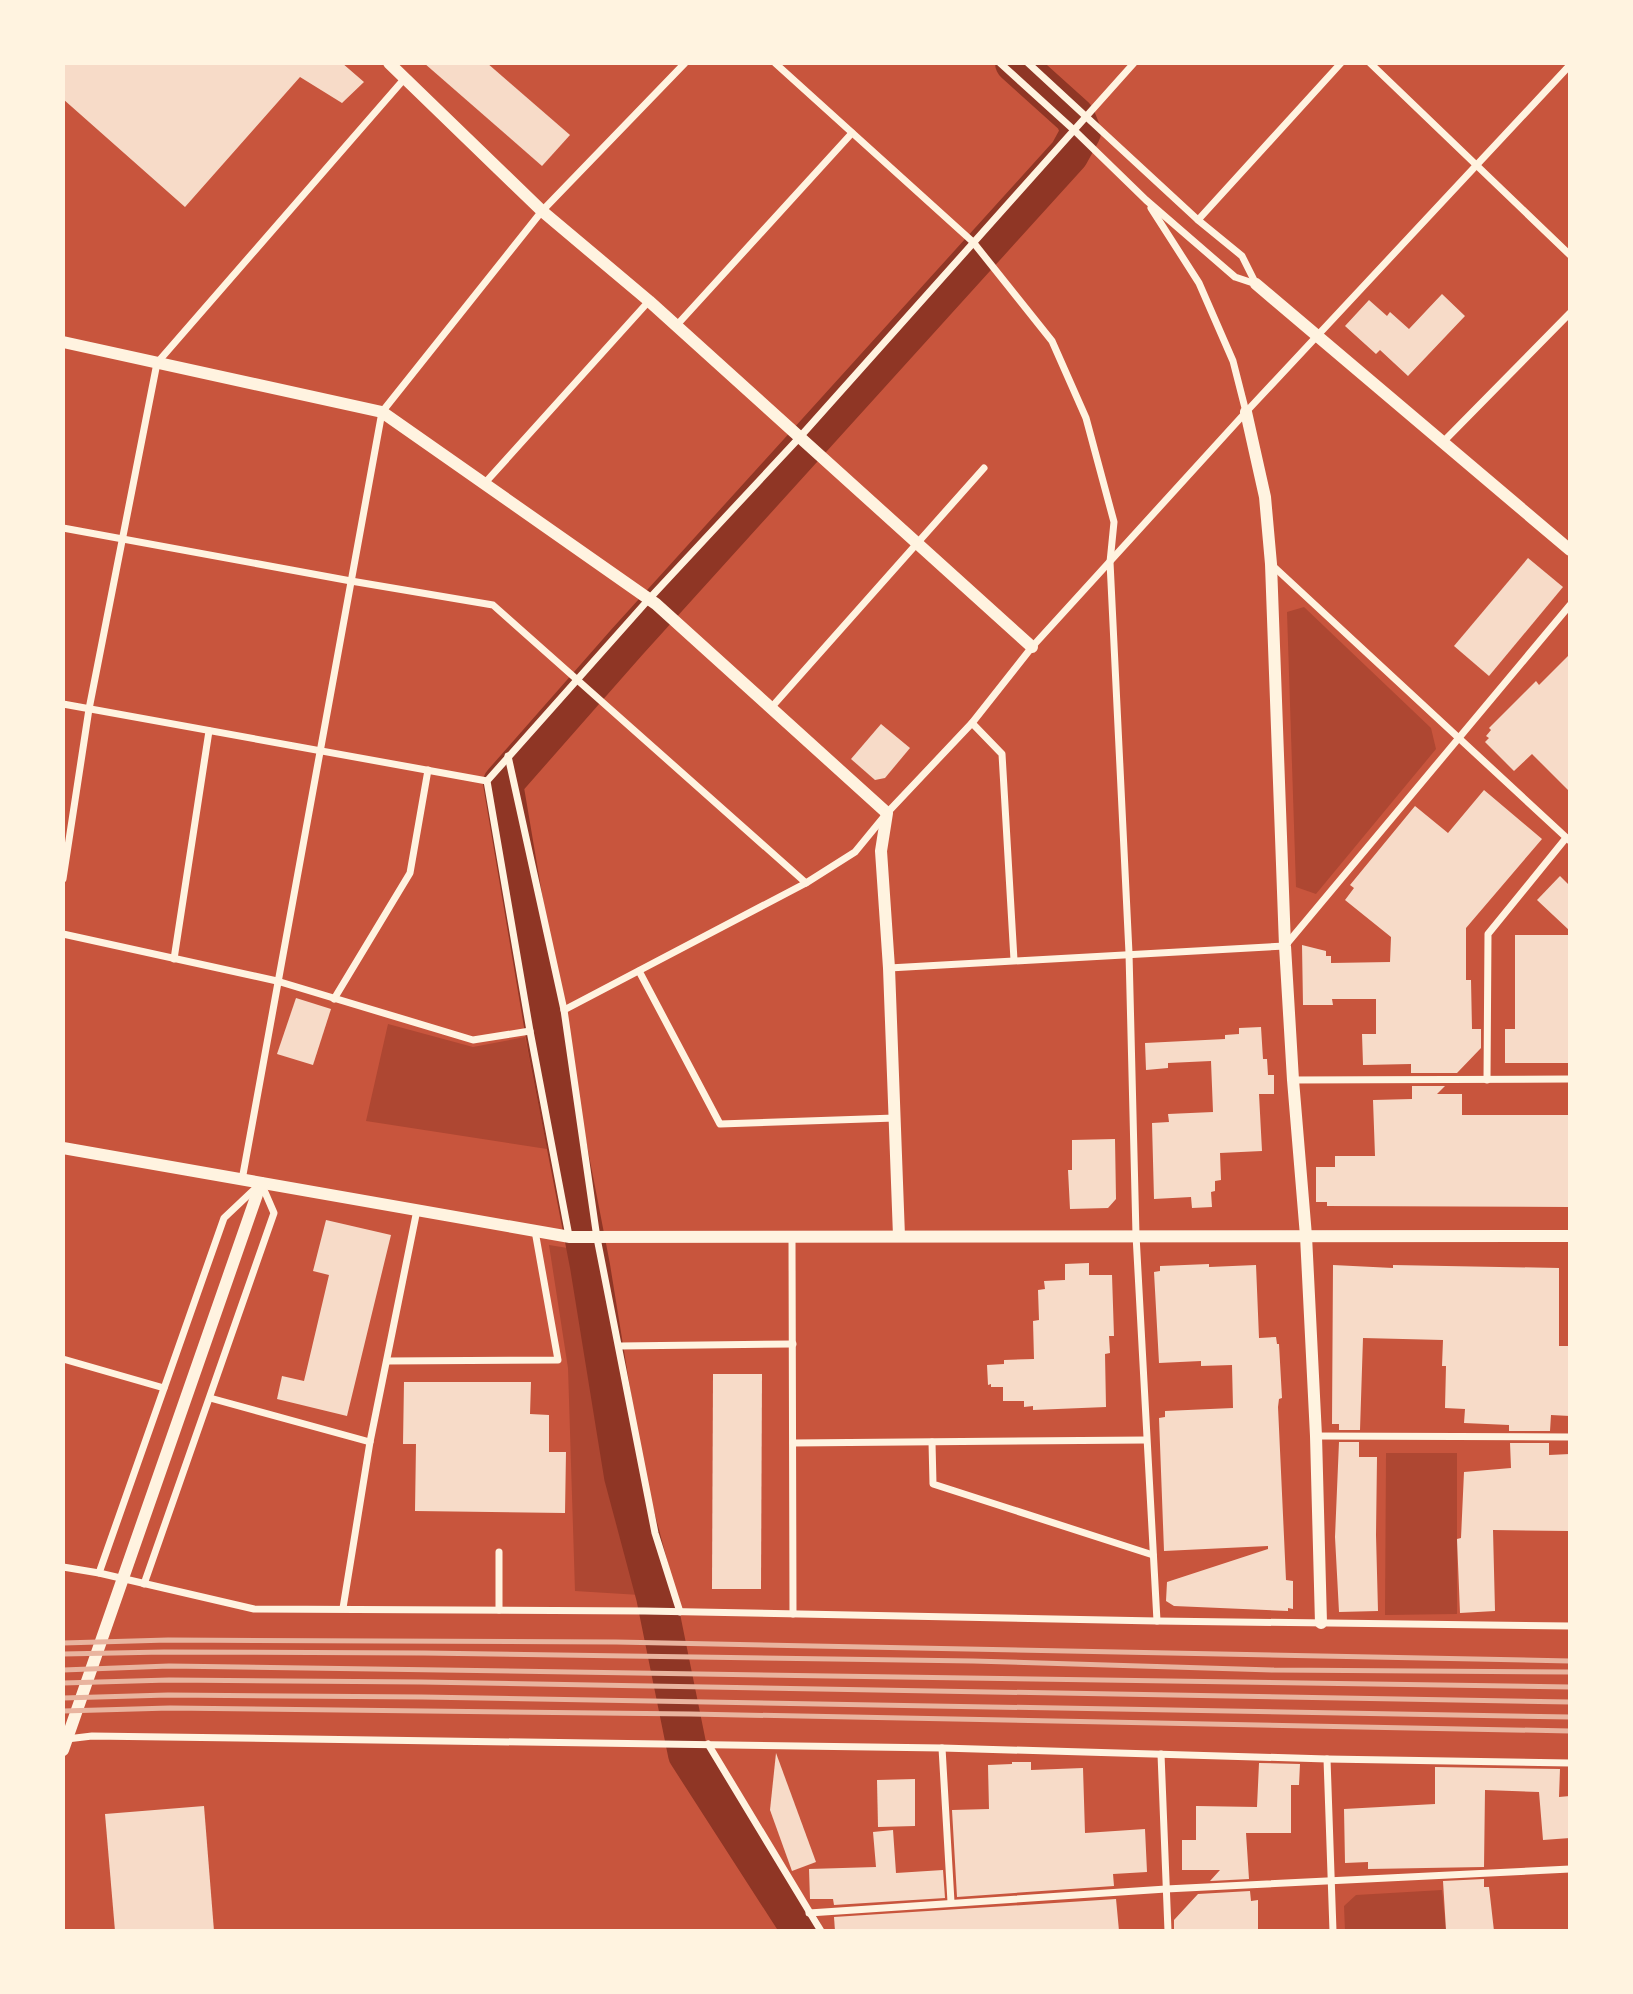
<svg xmlns="http://www.w3.org/2000/svg" width="1633" height="1994" font-family="Quicksand,sans-serif">
  <style>
    .green { fill: #ae4732 }
    .lines { fill: none; stroke-linecap: round; stroke-linejoin: round }
    .river { stroke: #8f3625; stroke-width: 40 }
    .building { fill: #f7dbc8 }
    .minor { stroke: #fff3e0; stroke-width: 7 }
    .tertiary { stroke: #fff3e0; stroke-width: 12 }
    .rail { stroke: #e9b49f; stroke-width: 5 }
  </style>
  <rect width="100%" height="100%" fill="#c8553d"/>
  <g class="green">
    <polygon points="1304,607 1431,728 1436,749 1316,894 1296,887 1287,612"/>
    <polygon points="388,1024 473,1047 525,1037 547,1149 366,1121"/>
    <polygon points="549,1245 586,1251 624,1476 656,1596 575,1591 568,1368"/>
    <polygon points="1386,1453 1457,1453 1457,1614 1385,1615"/>
    <polygon points="1442,1890 1446,1930 1460,1931 1345,1931 1344,1906 1356,1895"/>
  </g>
  <g class="lines">
    <polyline class="river" points="802,1931 688,1754 656,1596 624,1476 590,1266 548,1049 503,783 627,642 1069,154 1081,132 1075,117 1015,63"/>
  </g>
  <g class="building">
    <polygon points="63,63 342,63 364,82 342,103 300,77 185,207 63,99"/>
    <polygon points="424,63 487,63 570,135 542,166"/>
    <polygon points="1442,294 1465,316 1408,376 1380,350 1376,354 1345,326 1369,300 1387,316 1390,312 1409,329"/>
    <polygon points="1528,558 1563,587 1489,676 1454,646"/>
    <polygon points="1570,654 1570,792 1532,754 1514,771 1485,742 1489,738 1486,736 1491,730 1489,728 1536,681 1539,685"/>
    <polygon points="881,724 910,748 885,778 875,780 851,759"/>
    <polygon points="1484,790 1542,839 1466,928 1466,980 1471,980 1472,1029 1481,1029 1481,1048 1457,1073 1411,1073 1411,1064 1363,1065 1362,1034 1376,1034 1376,999 1332,999 1333,1005 1303,1005 1302,945 1326,951 1326,956 1331,956 1331,963 1390,962 1391,937 1345,900 1354,888 1350,885 1415,806 1448,833"/>
    <polygon points="1560,876 1570,886 1570,931 1537,900"/>
    <polygon points="1515,935 1570,935 1570,1063 1505,1063 1505,1029 1515,1029"/>
    <polygon points="296,998 331,1009 313,1065 277,1054"/>
    <polygon points="1261,1027 1263,1059 1267,1059 1268,1075 1274,1075 1274,1094 1259,1094 1262,1151 1220,1153 1221,1180 1215,1181 1215,1191 1211,1192 1212,1207 1192,1208 1191,1197 1154,1199 1152,1123 1169,1122 1168,1114 1213,1112 1211,1061 1168,1063 1168,1068 1146,1070 1145,1043 1225,1039 1225,1035 1239,1034 1239,1028"/>
    <polygon points="1412,1086 1445,1086 1437,1094 1462,1094 1462,1115 1570,1115 1570,1207 1327,1206 1327,1202 1316,1202 1316,1167 1335,1167 1335,1156 1375,1156 1373,1100 1412,1099"/>
    <polygon points="1115,1139 1116,1199 1108,1208 1070,1209 1068,1170 1072,1170 1072,1140"/>
    <polygon points="326,1220 391,1235 347,1416 277,1399 282,1376 304,1381 329,1275 313,1271"/>
    <polygon points="1089,1263 1089,1275 1112,1275 1114,1336 1109,1336 1110,1353 1105,1354 1106,1407 1033,1410 1033,1406 1024,1407 1024,1401 1003,1401 1003,1387 991,1387 991,1384 988,1385 987,1365 1004,1364 1004,1360 1034,1359 1033,1321 1039,1320 1038,1290 1045,1289 1044,1281 1065,1280 1065,1264"/>
    <polygon points="1209,1264 1209,1267 1256,1265 1259,1338 1276,1337 1277,1344 1279,1344 1282,1398 1279,1399 1278,1407 1286,1580 1293,1581 1293,1609 1288,1608 1288,1611 1174,1606 1166,1601 1167,1582 1268,1549 1268,1546 1164,1551 1159,1418 1165,1417 1165,1411 1233,1408 1232,1365 1201,1366 1201,1361 1159,1363 1154,1272 1160,1271 1160,1266"/>
    <polygon points="1333,1265 1393,1268 1393,1265 1559,1268 1559,1346 1570,1346 1570,1416 1551,1415 1550,1431 1509,1431 1509,1425 1464,1423 1465,1409 1445,1408 1446,1366 1442,1366 1443,1340 1363,1338 1360,1430 1339,1430 1339,1424 1332,1424"/>
    <polygon points="713,1374 762,1374 761,1589 712,1589"/>
    <polygon points="404,1382 531,1382 530,1414 549,1415 549,1452 566,1452 565,1513 415,1511 416,1444 403,1444"/>
    <polygon points="1339,1442 1359,1442 1359,1457 1377,1457 1376,1535 1378,1611 1339,1612 1335,1537"/>
    <polygon points="1510,1443 1549,1443 1549,1455 1570,1454 1570,1531 1493,1530 1495,1611 1460,1613 1457,1539 1461,1538 1464,1472 1511,1468"/>
    <polygon points="776,1753 816,1862 792,1871 770,1810"/>
    <polygon points="1012,1762 1031,1762 1031,1770 1083,1768 1085,1833 1145,1829 1147,1872 1113,1874 1114,1886 957,1897 952,1810 989,1809 988,1765 1012,1764"/>
    <polygon points="1259,1763 1300,1764 1299,1785 1291,1785 1291,1833 1246,1833 1249,1879 1210,1881 1220,1870 1182,1870 1182,1840 1196,1840 1196,1806 1257,1807"/>
    <polygon points="1435,1767 1560,1769 1559,1797 1570,1796 1570,1838 1543,1840 1539,1792 1485,1790 1484,1867 1368,1869 1368,1862 1345,1863 1344,1809 1435,1804"/>
    <polygon points="915,1779 915,1826 878,1827 877,1780"/>
    <polygon points="204,1806 214,1931 115,1931 105,1814"/>
    <polygon points="893,1830 896,1873 943,1870 945,1898 834,1905 833,1899 810,1899 809,1869 876,1867 873,1832"/>
    <polygon points="1484,1879 1484,1887 1489,1887 1494,1931 1446,1930 1443,1881"/>
    <polygon points="1250,1891 1251,1901 1258,1900 1258,1931 1174,1931 1174,1920 1198,1894"/>
    <polygon points="1116,1899 1119,1931 835,1931 834,1917"/>
  </g>
  <g class="lines">
    <g class="minor">
      <polyline points="775,63 973,242 1052,341 1086,418 1114,522 1110,562 1129,953 1136,1235 1157,1621"/>
      <polyline points="1000,63 1075,131 1146,200 1235,277 1256,284"/>
      <polyline points="1028,63 1198,220 1242,256 1256,284"/>
      <polyline points="1370,63 1570,255"/>
      <polyline points="1151,208 1199,283 1233,361 1246,412"/>
      <polyline points="1198,220 1341,63"/>
      <polyline points="676,326 852,133"/>
      <polyline points="1444,441 1570,313"/>
      <polyline points="484,484 649,301"/>
      <polyline points="63,528 351,581 493,605 806,883"/>
      <polyline points="1273,566 1570,841"/>
      <polyline points="63,704 487,781"/>
      <polyline points="770,709 984,468"/>
      <polyline points="972,723 1002,754 1014,960"/>
      <polyline points="508,756 564,1010 597,1238 655,1533 680,1612"/>
      <polyline points="63,879 89,709 157,363 405,78"/>
      <polyline points="63,934 277,981 473,1040 530,1031"/>
      <polyline points="174,959 209,731"/>
      <polyline points="889,968 1285,946 1570,605"/>
      <polyline points="639,971 720,1124 895,1118"/>
      <polyline points="334,999 410,873 428,770"/>
      <polyline points="564,1010 806,883 855,852 887,813 972,723 1032,647 1246,412 1570,65"/>
      <polyline points="1293,1080 1570,1079"/>
      <polyline points="1487,1080 1488,934 1566,838"/>
      <polyline points="242,1180 382,412 542,211 685,63"/>
      <polyline points="569,1236 530,1031 487,781 649,599 799,438 1134,63"/>
      <polyline points="792,1237 793,1614"/>
      <polyline points="620,1346 793,1344"/>
      <polyline points="63,1359 164,1388"/>
      <polyline points="387,1361 558,1360 535,1231"/>
      <polyline points="210,1398 370,1442"/>
      <polyline points="1316,1436 1570,1437"/>
      <polyline points="932,1442 933,1484 1153,1555"/>
      <polyline points="793,1443 1146,1440"/>
      <polyline points="63,1567 99,1573 254,1609 645,1611 1157,1621 1570,1626"/>
      <polyline points="99,1573 224,1218 261,1183 274,1213 144,1584"/>
      <polyline points="343,1608 370,1442 417,1210"/>
      <polyline points="499,1610 499,1552"/>
      <polyline points="67,1739 92,1736 942,1748 1327,1759 1570,1763"/>
      <polyline points="708,1744 821,1931"/>
      <polyline points="942,1748 951,1902"/>
      <polyline points="1161,1754 1168,1931"/>
      <polyline points="1327,1759 1333,1931"/>
      <polyline points="809,1913 1166,1889 1570,1869"/>
    </g>
    <g class="tertiary">
      <polyline points="389,63 542,211 649,301 1032,647"/>
      <polyline points="1256,284 1570,550"/>
      <polyline points="63,342 382,412 656,604 887,813 881,851 889,968 899,1236"/>
      <polyline points="1246,412 1265,497 1271,564 1285,946 1293,1080 1306,1236 1316,1436 1321,1623"/>
      <polyline points="63,1148 570,1237 1570,1236"/>
      <polyline points="63,1750 261,1183"/>
    </g>
    <g class="rail">
      <polyline points="63,1643 168,1640 616,1642 1570,1661"/>
      <polyline points="63,1654 164,1652 424,1653 973,1661 1274,1670 1570,1672"/>
      <polyline points="63,1670 169,1666 1570,1687"/>
      <polyline points="63,1683 169,1680 422,1682 1570,1702"/>
      <polyline points="63,1698 168,1695 422,1697 1570,1717"/>
      <polyline points="63,1711 170,1708 691,1714 1570,1731"/>
    </g>
  </g>
  <rect width="1633" height="1994" fill="none" stroke="#fff3e0" stroke-width="130"/>
</svg>
